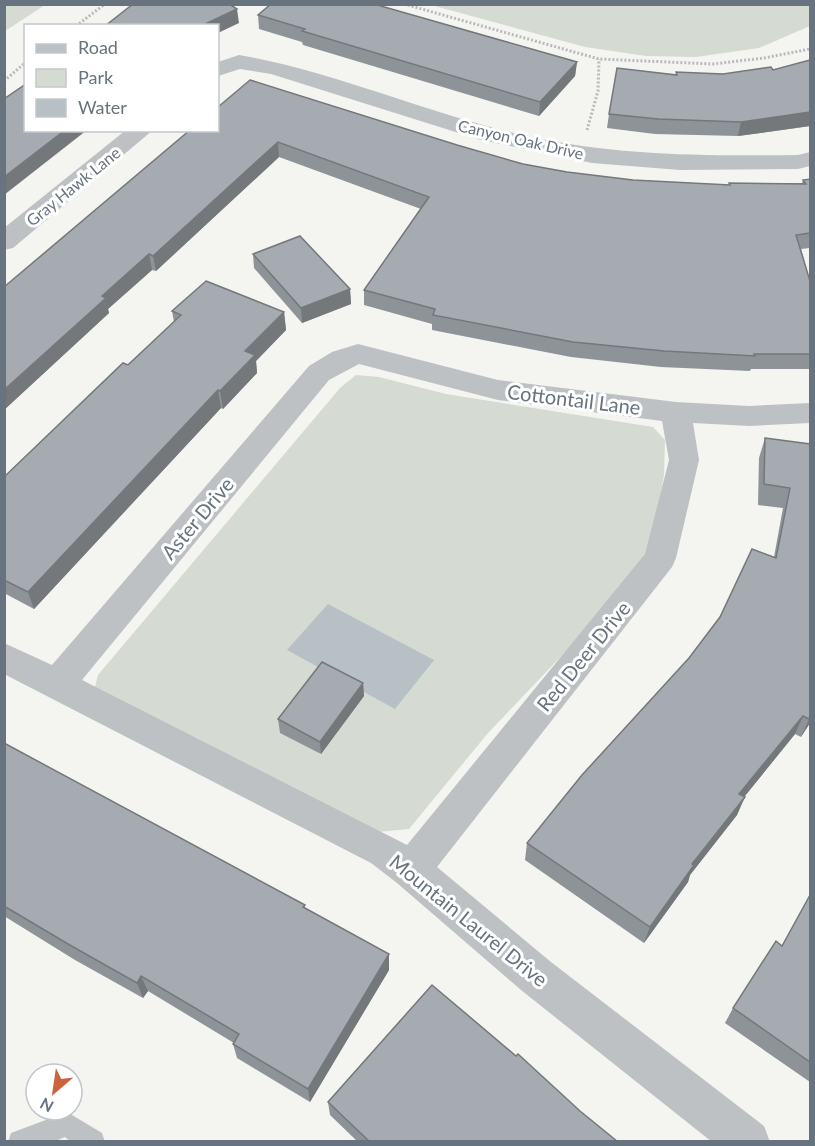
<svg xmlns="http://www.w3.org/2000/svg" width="815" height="1146" font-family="Lato,sans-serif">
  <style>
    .green { fill: #d5dad3 }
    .water { fill: #b7c0c4 }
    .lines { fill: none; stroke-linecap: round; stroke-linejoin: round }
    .path { stroke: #b8babc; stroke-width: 3; stroke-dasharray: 2 2; stroke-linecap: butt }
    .service { fill: #bec1c4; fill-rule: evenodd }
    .minor { fill: #bec1c4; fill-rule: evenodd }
    .wall { fill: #8e9397 }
    .shaded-wall { fill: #74787b }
    .building { fill: #a5abb0; stroke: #74787b; stroke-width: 1.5 }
    .labels { text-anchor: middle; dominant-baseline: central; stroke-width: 6; stroke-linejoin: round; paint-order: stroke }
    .far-street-label { font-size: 16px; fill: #67737e; stroke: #fff }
    .street-label { font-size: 20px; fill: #67737e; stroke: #fff }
  </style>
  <rect width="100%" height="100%" fill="#f4f4f1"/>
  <g class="green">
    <polygon points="5,4 45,4 45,5 5,31"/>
    <polygon points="431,5 810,5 810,26 759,48 696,57 646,56 585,47"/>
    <polygon points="356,375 379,377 446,394 653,427 665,440 664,475 650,555 608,607 488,733 409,829 377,832 95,687 98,675 340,388"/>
  </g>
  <polygon class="water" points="328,604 434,660 395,709 287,650"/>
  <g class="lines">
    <g class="path">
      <polyline points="404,4 599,59 713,64 764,58 810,49"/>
      <polyline points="76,26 105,4"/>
      <polyline points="4,81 26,62"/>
      <polyline points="587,130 598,91 599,59"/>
    </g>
    <polygon class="service" points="67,1112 102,1133 105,1142 71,1142 65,1137 53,1142 8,1142 11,1133"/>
    <g class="minor">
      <path d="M 239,55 C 337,72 430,115 527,136 C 617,156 706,156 798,155 L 810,152 L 810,166 L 798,169 L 680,170 L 592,163 L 481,140 L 271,74 L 240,69 L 218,76 L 218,62 Z"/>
      <polygon points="126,130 153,130 13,248 4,250 4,228"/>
      <path d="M 358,344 L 498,380 L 676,402 L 749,406 L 810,403 L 810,423 L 749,426 L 693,423 L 699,460 L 676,558 L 672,567 L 437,867 L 551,962 L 764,1126 L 770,1142 L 712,1142 L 521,990 L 397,883 L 371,863 L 4,674 L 4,643 L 52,665 L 309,366 L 332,352 ZM 359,364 L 498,400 L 662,421 L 669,460 L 645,554 L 407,845 L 82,680 L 329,380 Z"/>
    </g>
  </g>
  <g class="wall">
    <polygon points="258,15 577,62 575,76 539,116 303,45 302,42 259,29"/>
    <polygon points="810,60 810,126 738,136 655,134 607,128 609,114 676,75 676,72 723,74 773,70"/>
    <polygon points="190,130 457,145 523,164 567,172 633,180 729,185 729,183 802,183 803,180 810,179 810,248 801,249 810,281 810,369 751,369 750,371 661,367 571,357 432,330 432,324 364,305 364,290 421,209 279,157 156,271 152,270 108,309 109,313 4,410"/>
    <polygon points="253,254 350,289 351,304 302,323 254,268"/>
    <polygon points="172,311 284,312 286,330 256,361 257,373 223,409 221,408 34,609 4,593 4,477 174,322"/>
    <polygon points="765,438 810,444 810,723 801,737 795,734 744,797 737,815 690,875 688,882 644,943 525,860 527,843 689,658 720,617 774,557 783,508 758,505 759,458"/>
    <polygon points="363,683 364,696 321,754 280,733 278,719"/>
    <polygon points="4,743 305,905 305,908 389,954 389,970 310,1102 237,1058 233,1044 234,1043 148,991 143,998 75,960 4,916"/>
    <polygon points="810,895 810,1082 725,1023 733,1008 782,946"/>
    <polygon points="328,1102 580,1111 618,1142 358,1142 330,1115"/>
  </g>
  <g class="shaded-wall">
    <polygon points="237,9 239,23 218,33 218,26 201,26"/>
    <polygon points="577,62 575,76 539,116 540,102"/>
    <polygon points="810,112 810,126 738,136 741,122"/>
    <polygon points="65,130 87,130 4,195 4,177"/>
    <polygon points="278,142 279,157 156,271 153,256"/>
    <polygon points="149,254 152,270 108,309 109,313 4,410 4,390 102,296"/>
    <polygon points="350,289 351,304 302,323 301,308"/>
    <polygon points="284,312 286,330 256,361 257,373 223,409 220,391 245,351"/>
    <polygon points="218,390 221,408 34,609 28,592"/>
    <polygon points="363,683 364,696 321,754 320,742"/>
    <polygon points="803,716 795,734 732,812 739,794"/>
    <polygon points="810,717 810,723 801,737 809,719"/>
    <polygon points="745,797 737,815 690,875 688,882 644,943 650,927 692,864"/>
    <polygon points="389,954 389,970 310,1102 308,1089"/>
    <polygon points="141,976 148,991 143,998 137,983"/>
  </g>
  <g class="building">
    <polygon points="133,4 229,4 237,9 201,26 105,26"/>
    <polygon points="271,4 374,4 577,62 540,102 302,31 305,29 258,15"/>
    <polygon points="810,60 810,112 741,122 658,119 609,114 617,68 677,75 676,72 723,74 771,67 773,70"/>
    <polygon points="250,80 457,145 523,164 567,172 633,180 730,185 729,183 806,184 803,180 810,179 810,233 796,235 810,281 810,354 754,354 755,356 664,351 573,342 433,315 435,309 364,290 429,197 278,142 153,256 149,254 102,296 106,298 4,390 4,287 190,130 218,130 218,107"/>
    <polygon points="26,84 26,130 65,130 4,177 4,99"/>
    <polygon points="300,236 350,289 301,308 253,254"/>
    <polygon points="206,281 284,312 245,351 255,355 220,391 218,390 28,592 4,580 4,477 123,363 128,365 181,315 172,311"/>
    <polygon points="765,438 810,444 810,717 809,719 803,716 739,794 745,797 692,864 694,865 650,927 527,843 582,775 689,658 720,617 752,549 776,558 790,488 764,484"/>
    <polygon points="322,662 363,683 320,742 278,719"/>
    <polygon points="4,743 305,905 303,907 389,954 308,1089 233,1044 239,1034 141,976 137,983 68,944 4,906"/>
    <polygon points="810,895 810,1062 733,1008 776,941 782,946"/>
    <polygon points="432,985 516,1056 518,1054 580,1111 618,1142 370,1142 328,1102"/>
  </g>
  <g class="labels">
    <g class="far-street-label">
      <text transform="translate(521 139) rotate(13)">Canyon Oak Drive</text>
      <text transform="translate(73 186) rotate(-39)">Gray Hawk Lane</text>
    </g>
    <g class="street-label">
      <text transform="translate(574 399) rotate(7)">Cottontail Lane</text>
      <text transform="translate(197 518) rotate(-50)">Aster Drive</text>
      <text transform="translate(583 656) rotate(-51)">Red Deer Drive</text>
      <text transform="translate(469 920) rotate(39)">Mountain Laurel Drive</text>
    </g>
  </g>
  <rect width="815" height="1146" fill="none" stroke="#67737e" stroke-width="12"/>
  <rect x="24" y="24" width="195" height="108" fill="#ffffff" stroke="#c2c7cb" stroke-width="1.5"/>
  <rect x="36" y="44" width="30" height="9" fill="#bec1c4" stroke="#c2c7cb" stroke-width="1.5"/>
  <text x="78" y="54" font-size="18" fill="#67737e">Road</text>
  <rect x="36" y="69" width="30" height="18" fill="#d5dad3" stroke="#c2c7cb" stroke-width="1.5"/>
  <text x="78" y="84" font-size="18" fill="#67737e">Park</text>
  <rect x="36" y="99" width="30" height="18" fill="#b7c0c4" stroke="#c2c7cb" stroke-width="1.5"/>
  <text x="78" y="114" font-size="18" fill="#67737e">Water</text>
  <g transform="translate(54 1092) rotate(209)"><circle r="28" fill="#ffffff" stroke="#c2c7cb" stroke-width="1.5"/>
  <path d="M0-4.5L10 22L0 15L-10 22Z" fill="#cc633a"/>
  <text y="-9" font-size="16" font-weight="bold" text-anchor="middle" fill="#67737e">N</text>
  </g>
</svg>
